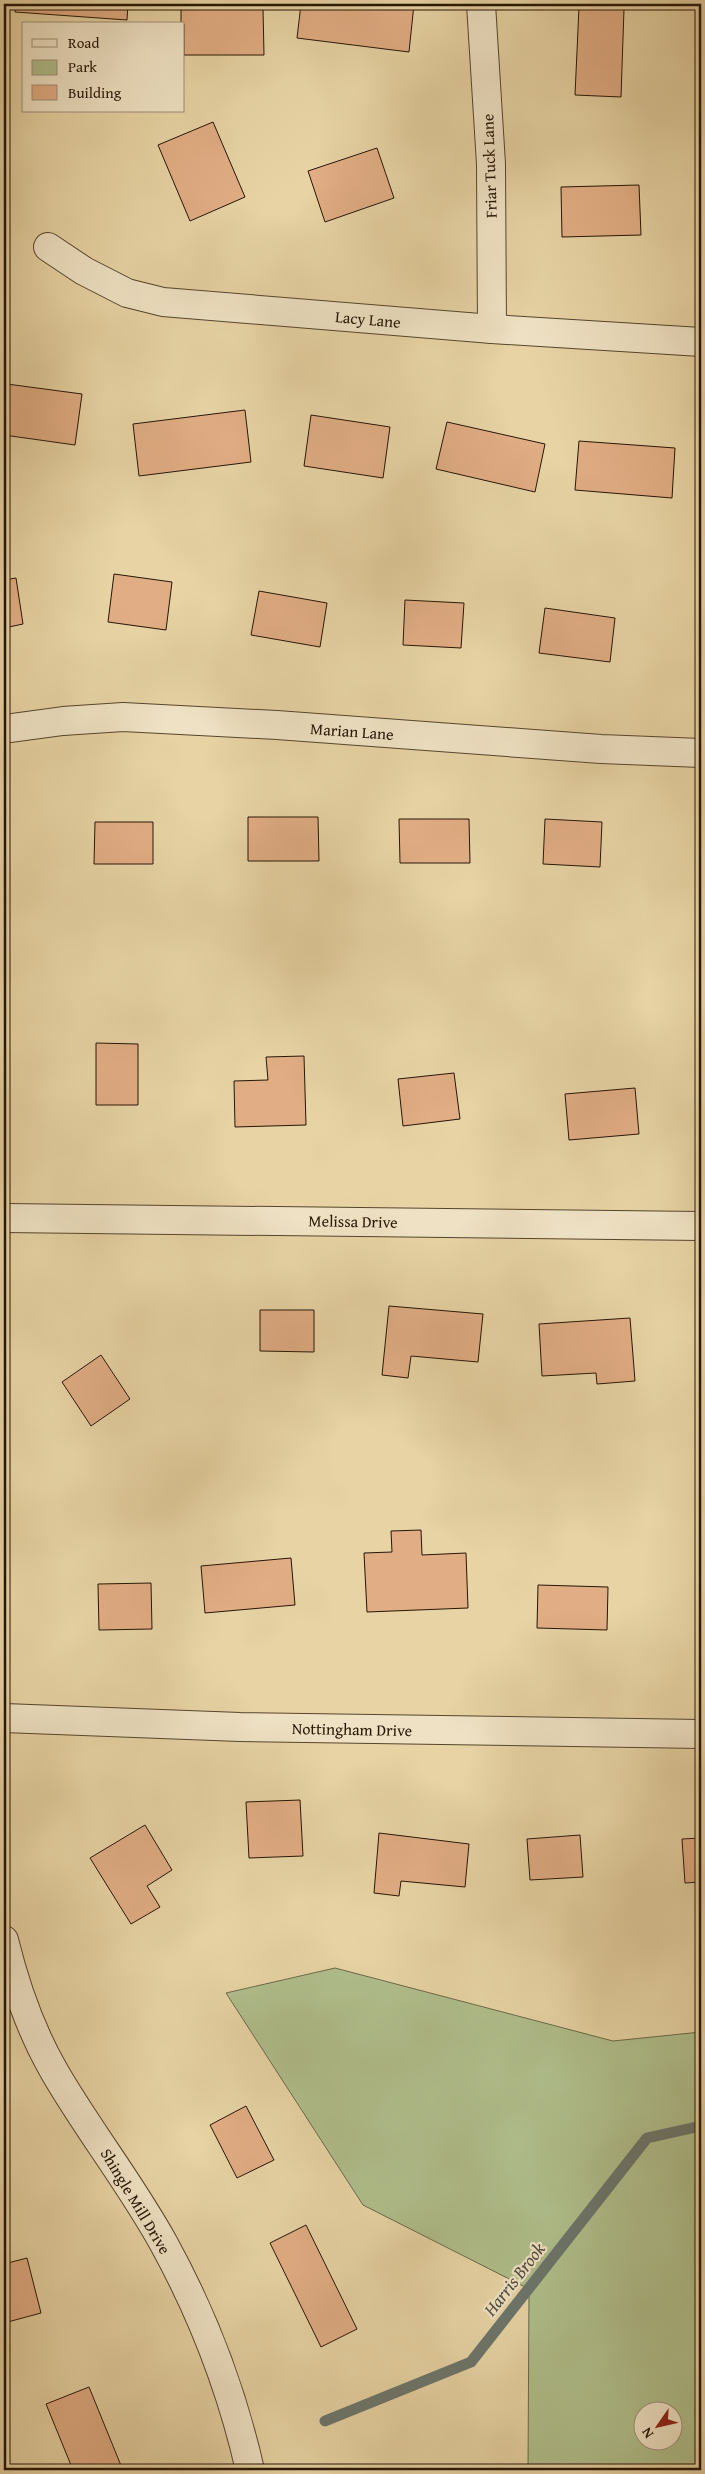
<svg xmlns="http://www.w3.org/2000/svg" width="705" height="2474" font-family="'Gentium Book Plus',serif">
  <style>
    .green { fill: #afbe8b; stroke: #6a6a48; fill-rule: evenodd }
    .lines { fill: none; stroke-linecap: round; stroke-linejoin: round }
    .stream { stroke: #6c766c; stroke-width: 11 }
    .building { fill: #e1ad84; stroke: #261605 }
    .minor-casing { stroke: #56452d; stroke-width: 30 }
    .minor { stroke: #efe2c4; stroke-width: 28 }
    .labels { text-anchor: middle; dominant-baseline: central; stroke-width: 4.5; stroke-linejoin: round; paint-order: stroke }
    .street-label { font-size: 16px; fill: #261605; stroke: #efe2c4 }
    .water-label { font-size: 18px; font-style: italic; fill: #4f4e41; stroke: #efe2c4 }
  </style>
  <rect width="100%" height="100%" fill="#e7d3a4"/>
  <filter id="stains"><feTurbulence type="fractalNoise" baseFrequency=".004" numOctaves="4"/><feColorMatrix values="0 0 0 0 .2 0 0 0 0 .09 0 0 0 0 .02 0 0 0 .5 -.17"/></filter>
  <radialGradient id="worn" r=".72"><stop offset=".6" stop-color="#630" stop-opacity="0"/><stop offset="1" stop-color="#630" stop-opacity=".3"/></radialGradient>
  <path class="green" d="M 335,1968 L 613,2041 L 701,2032 L 701,2470 L 528,2470 L 529,2289 L 363,2205 L 226,1993 ZM 642,2412 L 672,2412 L 672,2442 L 642,2442 Z"/>
  <g class="lines">
    <polyline class="stream" points="325,2421 471,2362 647,2138 701,2126"/>
  </g>
  <g class="building">
    <polygon points="15,4 128,4 127,20 15,12"/>
    <polygon points="301,4 414,4 409,52 297,38"/>
    <polygon points="579,7 624,9 621,97 575,95"/>
    <polygon points="263,8 264,55 184,55 184,24 181,24 181,9"/>
    <polygon points="213,122 245,197 190,221 158,145"/>
    <polygon points="377,148 394,198 325,222 308,171"/>
    <polygon points="639,185 641,235 562,237 561,187"/>
    <polygon points="7,384 82,394 75,445 4,435"/>
    <polygon points="245,410 251,462 139,476 133,424"/>
    <polygon points="311,415 390,427 383,478 304,466"/>
    <polygon points="447,422 545,444 535,492 436,469"/>
    <polygon points="579,441 675,448 672,498 575,490"/>
    <polygon points="114,574 172,582 166,630 108,622"/>
    <polygon points="16,578 23,624 4,628 4,580"/>
    <polygon points="259,591 327,603 320,647 251,635"/>
    <polygon points="405,600 464,603 461,648 403,645"/>
    <polygon points="545,608 615,618 610,662 539,653"/>
    <polygon points="248,817 318,817 319,861 248,861"/>
    <polygon points="399,819 469,819 470,863 400,863"/>
    <polygon points="545,819 602,822 600,867 543,864"/>
    <polygon points="95,822 153,822 153,864 94,864"/>
    <polygon points="96,1043 138,1044 138,1105 96,1105"/>
    <polygon points="304,1056 306,1125 235,1127 234,1081 268,1080 266,1057"/>
    <polygon points="454,1073 460,1119 403,1126 398,1079"/>
    <polygon points="635,1088 639,1134 569,1140 565,1094"/>
    <polygon points="389,1306 483,1314 478,1362 411,1356 408,1378 382,1375"/>
    <polygon points="260,1310 314,1310 314,1352 260,1351"/>
    <polygon points="630,1318 635,1381 597,1384 596,1373 542,1376 539,1324"/>
    <polygon points="101,1355 130,1399 91,1426 62,1382"/>
    <polygon points="421,1530 422,1555 466,1553 468,1608 367,1612 364,1553 392,1552 391,1531"/>
    <polygon points="291,1558 295,1605 205,1613 201,1566"/>
    <polygon points="151,1583 152,1629 99,1630 98,1584"/>
    <polygon points="538,1585 608,1587 607,1630 537,1628"/>
    <polygon points="300,1800 303,1856 249,1858 246,1802"/>
    <polygon points="145,1825 172,1870 147,1886 160,1907 131,1924 90,1858"/>
    <polygon points="379,1833 469,1844 465,1887 401,1881 399,1896 374,1893"/>
    <polygon points="580,1835 583,1877 530,1880 527,1839"/>
    <polygon points="701,1838 701,1882 685,1883 682,1839"/>
    <polygon points="246,2106 274,2160 237,2178 210,2125"/>
    <polygon points="306,2225 357,2329 321,2347 270,2243"/>
    <polygon points="27,2258 41,2313 4,2323 4,2264"/>
    <polygon points="89,2387 122,2468 118,2470 73,2470 46,2404"/>
  </g>
  <g class="lines">
    <defs>
      <g id="minor">
        <polyline points="481,4 491,164 492,329"/>
        <polyline points="48,247 84,271 127,293 163,302 492,329 701,342"/>
        <polyline points="4,729 63,721 123,717 277,725 601,749 701,753"/>
        <polyline points="4,1218 701,1226"/>
        <polyline points="4,1718 240,1727 701,1734"/>
        <path d="M 4,1940 C 15,1985 31,2031 54,2071 C 88,2130 131,2184 164,2244 C 203,2315 232,2391 250,2470"/>
      </g>
    </defs>
    <use href="#minor" class="minor-casing"/>
    <use href="#minor" class="minor"/>
  </g>
  <g class="labels">
    <g class="street-label">
      <text transform="translate(489 166) rotate(-92)">Friar Tuck Lane</text>
      <text transform="translate(368 319) rotate(5)">Lacy Lane</text>
      <text transform="translate(352 731) rotate(4)">Marian Lane</text>
      <text transform="translate(353 1221) rotate(1)">Melissa Drive</text>
      <text transform="translate(352 1729) rotate(1)">Nottingham Drive</text>
      <text transform="translate(136 2201) rotate(59)">Shingle Mill Drive</text>
    </g>
    <g class="water-label">
      <text transform="translate(514 2279) rotate(-52)">Harris Brook</text>
    </g>
  </g>
  <rect width="705" height="2474" fill="none" stroke="#e7d3a4" stroke-width="20"/>
  <rect x="5" y="5" width="695" height="2464" fill="none" stroke="#261605" stroke-width="2.5"/>
  <rect x="10" y="10" width="685" height="2454" fill="none" stroke="#261605"/>
  <rect x="22" y="22" width="162" height="90" fill="#efe2c4" stroke="#9f9078"/>
  <rect x="32" y="39" width="25" height="8" fill="#efe2c4" stroke="#9f9078"/>
  <text x="68" y="48" font-size="15" fill="#261605">Road</text>
  <rect x="32" y="60" width="25" height="15" fill="#afbe8b" stroke="#9f9078"/>
  <text x="68" y="72" font-size="15" fill="#261605">Park</text>
  <rect x="32" y="85" width="25" height="15" fill="#e1ad84" stroke="#9f9078"/>
  <text x="68" y="98" font-size="15" fill="#261605">Building</text>
  <g transform="translate(658 2426) rotate(236)"><circle r="24" fill="#efe2c4" stroke="#9f9078"/>
  <path d="M0-4L9 19L0 12L-9 19Z" fill="#8f2418"/>
  <text y="-8" font-size="14" font-weight="bold" text-anchor="middle" fill="#261605">N</text>
  </g>
  <rect width="100%" height="100%" filter="url(#stains)"/>
  <rect width="100%" height="100%" fill="url(#worn)"/>
</svg>
